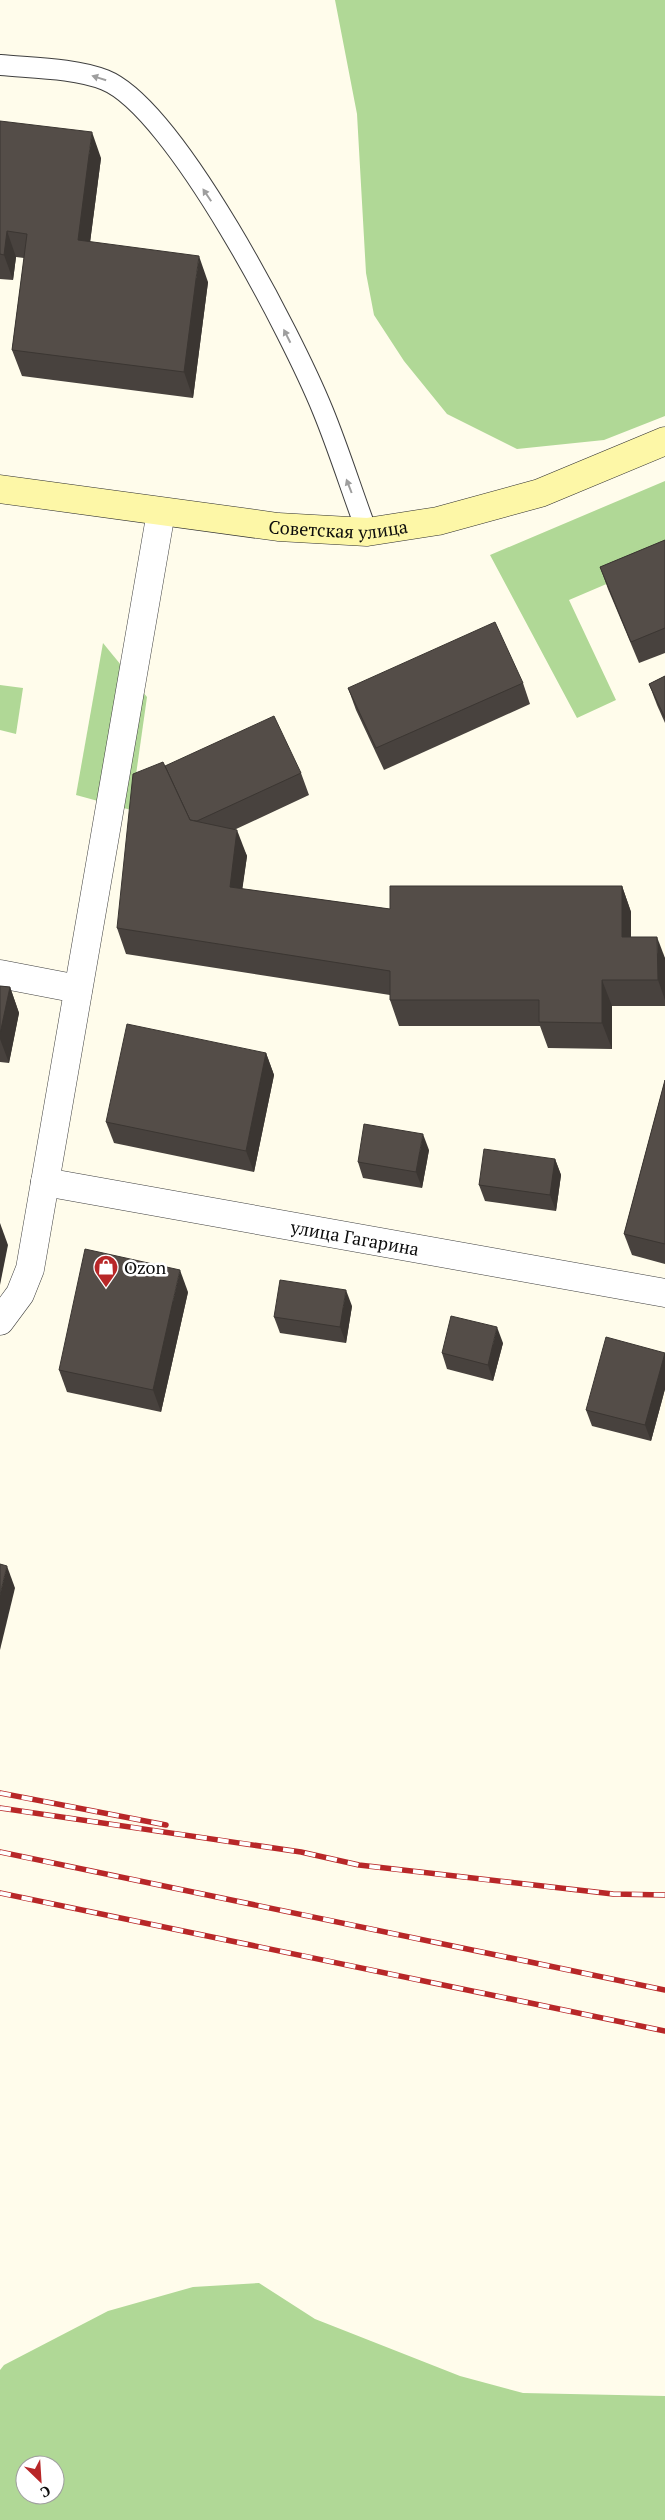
<svg xmlns="http://www.w3.org/2000/svg" width="665" height="2520" font-family="'PT Serif',serif">
  <style>
    .forest { fill: #b0d896; fill-rule: evenodd }
    .lines { fill: none; stroke-linecap: round; stroke-linejoin: round }
    .lane-casing { stroke: #3f3f3f; stroke-width: 22 }
    .street-casing { stroke: #3f3f3f; stroke-width: 29 }
    .secondary-casing { stroke: #2e2e2e; stroke-width: 29 }
    .lane { stroke: #fff; stroke-width: 20 }
    .street { stroke: #fff; stroke-width: 28 }
    .secondary { stroke: #fdf7a7; stroke-width: 28 }
    .rail-casing { stroke: #b82728; stroke-width: 5.5 }
    .rail { stroke: #fff; stroke-width: 4; stroke-dasharray: 11; stroke-linecap: butt }
    .wall { fill: #48423e }
    .shaded-wall { fill: #3b3632 }
    .building { fill: #544d48; stroke: #3b3632 }
    .oneway { fill: #9e9e9e }
    .labels { text-anchor: middle; dominant-baseline: central; stroke-width: 5; stroke-linejoin: round; paint-order: stroke }
    .street-label { font-size: 18px; fill: #0c0c0c; stroke: #fff }
    .poi-label { font-size: 18px; fill: #0c0c0c; stroke: #fff; text-anchor: start }
  </style>
  <rect width="100%" height="100%" fill="#fffceb"/>
  <g class="forest">
    <polygon points="335,0 665,0 665,416 604,440 517,449 447,414 404,361 374,315 366,273 357,114"/>
    <polygon points="665,481 665,559 569,600 616,700 577,718 490,555"/>
    <polygon points="103,643 147,697 131,810 76,795"/>
    <polygon points="0,685 23,688 16,734 0,730"/>
    <path d="M 259,2283 L 315,2319 L 460,2376 L 523,2393 L 665,2396 L 665,2520 L 0,2520 L 0,2370 L 4,2365 L 108,2311 L 193,2287 ZM 25,2465 L 55,2465 L 55,2495 L 25,2495 Z"/>
  </g>
  <g class="lines">
    <defs>
      <path id="lane" d="M 0,65 C 32,68 75,68 105,80 C 175,108 293,337 323,411 C 339,450 352,492 367,532"/>
      <g id="street">
        <polyline points="0,974 78,989"/>
        <path id="s1" d="M 45,1182 L 665,1293"/>
        <polyline points="0,1321 20,1294 30,1269 161,512"/>
      </g>
      <g id="secondary">
        <path id="s2" d="M 0,489 L 278,527 L 367,532 L 438,521 L 540,493 L 665,441"/>
      </g>
    </defs>
    <use href="#lane" class="lane-casing"/>
    <use href="#street" class="street-casing"/>
    <use href="#secondary" class="secondary-casing"/>
    <use href="#lane" class="lane"/>
    <use href="#street" class="street"/>
    <use href="#secondary" class="secondary"/>
    <defs>
      <g id="rail">
        <polyline points="0,1793 166,1825"/>
        <polyline points="0,1808 301,1852 359,1865 613,1894 665,1895"/>
        <polyline points="0,1852 665,1990"/>
        <polyline points="0,1893 665,2031"/>
      </g>
    </defs>
    <use href="#rail" class="rail-casing"/>
    <use href="#rail" class="rail"/>
  </g>
  <g class="wall">
    <polygon points="0,121 101,158 90,242 208,282 193,398 22,376 12,350 24,258 16,257 13,280 0,279"/>
    <polygon points="665,540 665,653 639,663 608,589 600,567"/>
    <polygon points="665,676 665,723 657,705 649,684"/>
    <polygon points="523,683 530,704 384,770 356,710 348,688"/>
    <polygon points="165,766 301,773 309,795 234,830 247,856 242,889 390,909 622,886 631,912 631,937 665,958 665,1006 612,1006 612,1049 548,1048 540,1026 399,1026 390,1000 390,995 126,954 117,928"/>
    <polygon points="0,986 10,987 19,1013 9,1063 0,1062"/>
    <polygon points="266,1053 274,1075 254,1172 114,1143 106,1122"/>
    <polygon points="665,1080 665,1264 632,1255 624,1234"/>
    <polygon points="429,1150 422,1188 363,1178 358,1162"/>
    <polygon points="555,1159 561,1175 556,1211 485,1201 479,1185"/>
    <polygon points="188,1292 161,1412 67,1392 59,1370"/>
    <polygon points="352,1306 346,1343 280,1333 274,1317"/>
    <polygon points="503,1343 493,1381 447,1369 442,1353"/>
    <polygon points="665,1353 665,1389 651,1441 592,1426 586,1410"/>
  </g>
  <g class="shaded-wall">
    <polygon points="92,132 101,158 87,266 78,240"/>
    <polygon points="7,231 16,257 13,280 4,255"/>
    <polygon points="199,256 208,282 193,398 184,372"/>
    <polygon points="237,830 247,856 239,913 230,887"/>
    <polygon points="622,886 631,912 631,963 622,937"/>
    <polygon points="657,937 665,958 665,1000 658,980"/>
    <polygon points="602,980 612,1006 612,1049 602,1023"/>
    <polygon points="10,987 19,1013 9,1063 0,1039 0,1034"/>
    <polygon points="266,1053 274,1075 254,1172 246,1151"/>
    <polygon points="423,1134 429,1150 422,1188 416,1172"/>
    <polygon points="555,1159 561,1175 556,1211 550,1195"/>
    <polygon points="0,1223 8,1245 0,1285"/>
    <polygon points="180,1270 188,1292 161,1412 153,1390"/>
    <polygon points="346,1290 352,1306 346,1343 340,1327"/>
    <polygon points="497,1327 503,1343 493,1381 488,1365"/>
    <polygon points="665,1353 665,1389 651,1441 645,1425"/>
    <polygon points="7,1566 15,1588 0,1650 0,1595"/>
  </g>
  <g class="building">
    <polygon points="0,121 92,132 78,240 199,256 184,372 12,350 27,234 7,231 4,255 0,254"/>
    <polygon points="665,540 665,628 631,642 600,567"/>
    <polygon points="495,622 523,683 376,748 348,688"/>
    <polygon points="665,676 665,718 649,684"/>
    <polygon points="274,716 301,773 197,821 190,820 165,766"/>
    <polygon points="163,762 190,820 237,830 230,887 390,909 390,886 622,886 622,937 657,937 658,980 602,980 602,1023 539,1022 539,1000 390,1000 390,971 117,928 133,774"/>
    <polygon points="0,986 10,987 0,1034"/>
    <polygon points="127,1024 266,1053 246,1151 106,1122"/>
    <polygon points="665,1080 665,1244 624,1234"/>
    <polygon points="364,1124 423,1134 416,1172 358,1162"/>
    <polygon points="484,1149 555,1159 550,1195 479,1185"/>
    <polygon points="85,1249 180,1270 153,1390 59,1370"/>
    <polygon points="280,1280 346,1290 340,1327 274,1317"/>
    <polygon points="451,1316 497,1327 488,1365 442,1353"/>
    <polygon points="606,1337 665,1353 645,1425 586,1410"/>
    <polygon points="0,1564 7,1566 0,1595"/>
  </g>
  <defs><path id="oneway-solid" d="M-6-.8H1V-3.2L6.5 0L1 3.2V.8H-6Z" transform="scale(1.25)"/></defs>
  <g class="oneway">
    <use href="#oneway-solid" transform="translate(99 78) rotate(-163)"/>
    <use href="#oneway-solid" transform="translate(207 195) rotate(-124)"/>
    <use href="#oneway-solid" transform="translate(287 336) rotate(-117)"/>
    <use href="#oneway-solid" transform="translate(349 486) rotate(-111)"/>
  </g>
  <defs>
    <symbol id="shop-pin" viewBox="-11 -11 22 30"><path d="M0 17L-7.5 6A9.5 9.5 0 1 1 7.5 6Z" fill="#b82728" stroke="#fff"/><path d="M-5-2.5h2.3a2.7 3.5 0 0 1 5.4 0H5L5.5 6h-11ZM-1.5-2.5h3a1.5 2.3 0 0 0-3 0Z" fill="#fff"/></symbol>
  </defs>
  <g fill-rule="evenodd">
    <use href="#shop-pin" x="92" y="1253" width="28" height="38"/>
  </g>
  <g class="labels">
    <g class="street-label">
      <text stroke="none"><textPath href="#s2" startOffset="341">Советская улица</textPath></text>
      <text stroke="none"><textPath href="#s1" startOffset="315">улица Гагарина</textPath></text>
    </g>
    <g class="poi-label">
      <text x="124" y="1267">Ozon</text>
    </g>
  </g>
  <g transform="translate(40 2480) rotate(155)"><circle r="24" fill="#ffffff" stroke="#9e9e9e"/>
  <path d="M0-4L9 19L0 12L-9 19Z" fill="#b82728"/>
  <text y="-8" font-size="14" font-weight="bold" text-anchor="middle" fill="#0c0c0c">С</text>
  </g>
</svg>
